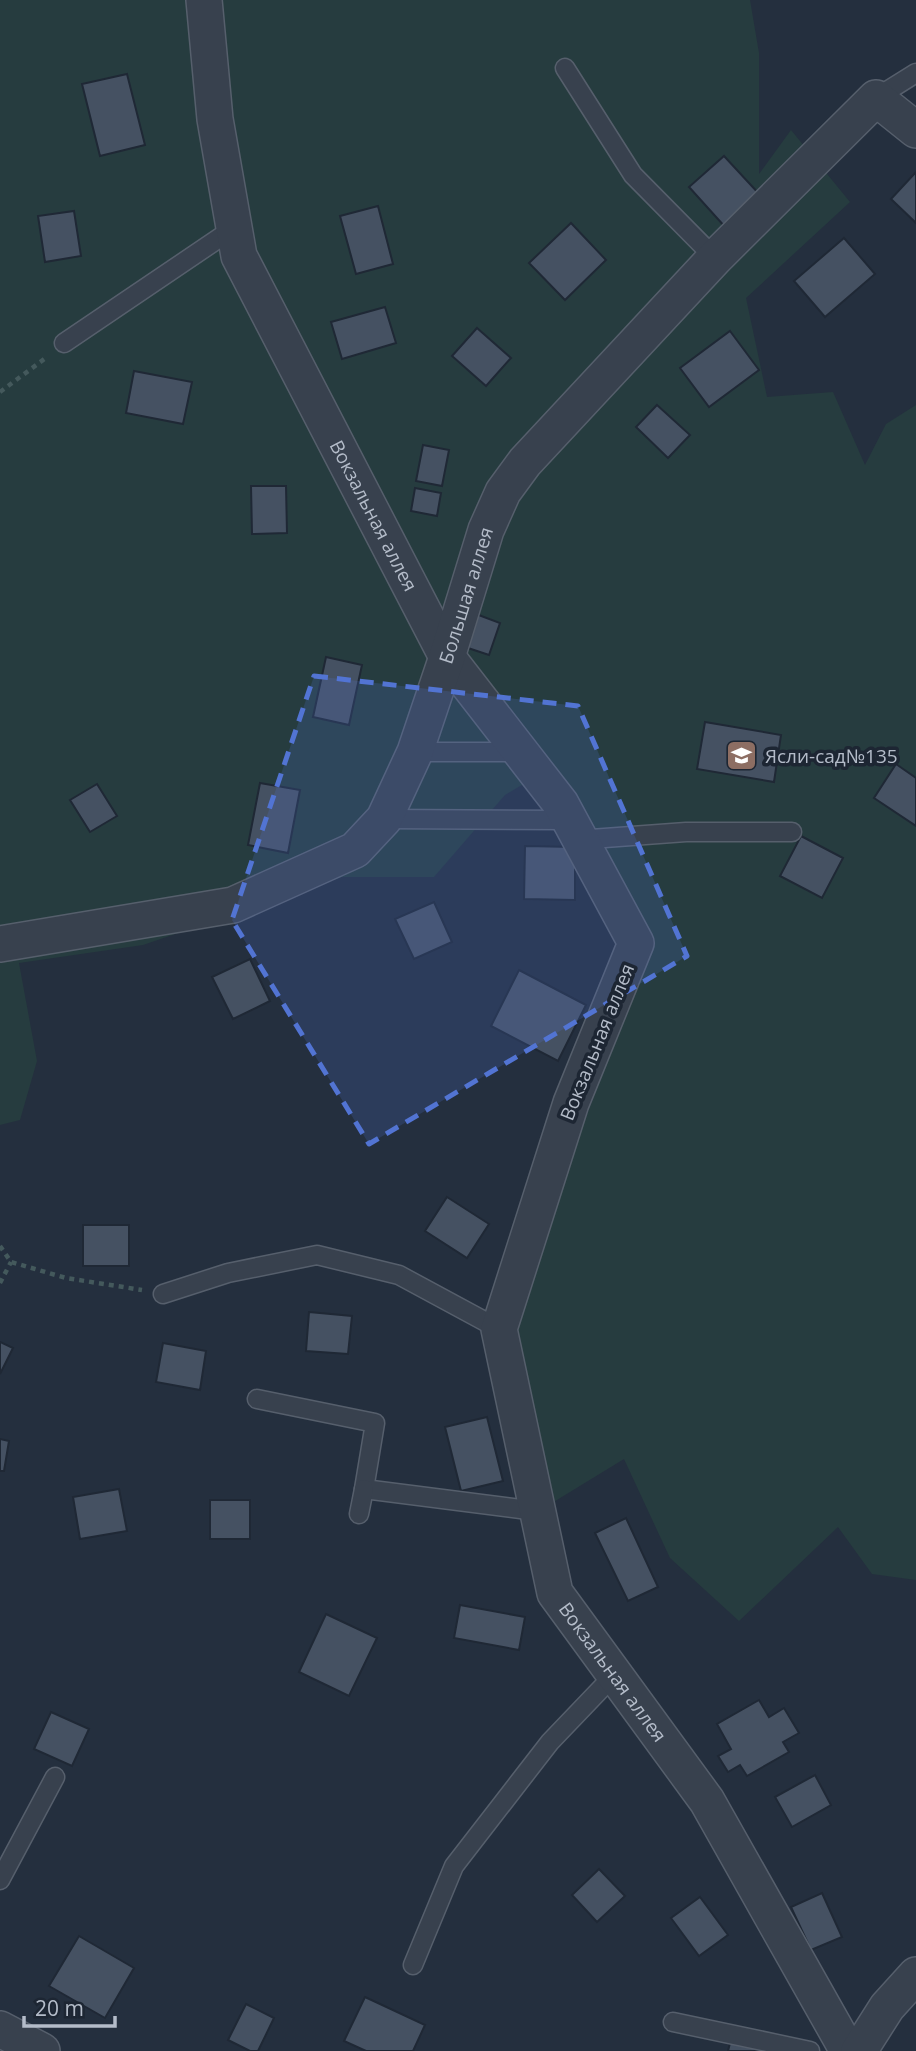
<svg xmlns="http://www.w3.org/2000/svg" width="916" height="2051" font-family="'Open Sans',sans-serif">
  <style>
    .green { fill: #263c3f }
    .building { fill: #455162; stroke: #1f2835; stroke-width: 2 }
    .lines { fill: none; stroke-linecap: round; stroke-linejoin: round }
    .service-casing { stroke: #565f6c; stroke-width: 21 }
    .minor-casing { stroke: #565f6c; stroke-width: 38 }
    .path { stroke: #44595c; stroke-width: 4.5; stroke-dasharray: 5 5; stroke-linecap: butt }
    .service { stroke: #38414e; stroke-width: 18 }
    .minor { stroke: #38414e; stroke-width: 35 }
    .marked { fill: #5274d3; fill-opacity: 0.2; stroke: #5274d3; stroke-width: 5; stroke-dasharray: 14 9; stroke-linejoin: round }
    .labels { text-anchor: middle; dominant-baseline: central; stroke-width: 7; stroke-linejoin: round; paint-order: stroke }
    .street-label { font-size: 19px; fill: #b4bcc9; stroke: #1d2633 }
    .poi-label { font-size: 19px; fill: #b4bcc9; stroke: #1d2633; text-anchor: start }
  </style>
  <rect width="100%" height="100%" fill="#242f3e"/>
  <polygon class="green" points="0,0 750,0 759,53 759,174 791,130 850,202 746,298 767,397 833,392 865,465 886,424 916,405 916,1580 872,1574 838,1527 739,1621 670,1558 624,1459 552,1503 510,1318 652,943 549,769 505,795 434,877 342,877 143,945 19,963 37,1061 20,1120 0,1125"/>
  <g class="building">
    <polygon points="127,74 145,145 100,156 82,84"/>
    <polygon points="724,156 761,196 726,228 689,187"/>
    <polygon points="916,172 916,223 891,199"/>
    <polygon points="378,206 393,264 356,274 340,216"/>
    <polygon points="74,211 81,256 45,262 38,216"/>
    <polygon points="571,223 606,260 565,300 529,263"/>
    <polygon points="844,238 875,274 825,317 794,281"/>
    <polygon points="385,307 396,343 342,359 331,322"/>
    <polygon points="477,328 511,358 486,386 452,356"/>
    <polygon points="730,331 759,370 709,407 680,368"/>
    <polygon points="134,371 192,382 183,424 126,413"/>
    <polygon points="657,405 690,435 668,458 636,427"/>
    <polygon points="423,445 449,450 442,486 416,481"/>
    <polygon points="251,486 286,486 287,533 252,534"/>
    <polygon points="415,488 441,493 437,516 411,511"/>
    <polygon points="476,614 500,623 489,655 465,647"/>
    <polygon points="326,657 362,665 349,725 313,717"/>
    <polygon points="705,722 781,735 774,782 697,769"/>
    <polygon points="896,764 916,778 916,826 874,798"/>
    <polygon points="260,783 300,790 288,853 248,845"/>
    <polygon points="97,784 117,816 90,832 70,800"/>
    <polygon points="801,836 843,858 822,898 780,876"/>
    <polygon points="525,846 575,847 575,900 524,899"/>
    <polygon points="434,902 452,942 414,959 395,919"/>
    <polygon points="250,959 270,1001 233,1019 212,977"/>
    <polygon points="519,970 586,1005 558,1061 491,1026"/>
    <polygon points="447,1197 489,1224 467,1258 425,1231"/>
    <rect x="83" y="1225" width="46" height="41"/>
    <polygon points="309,1312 352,1316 348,1354 306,1351"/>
    <polygon points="0,1342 13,1348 0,1374"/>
    <polygon points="163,1343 206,1351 200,1390 156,1382"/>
    <polygon points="487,1417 503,1481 461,1491 445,1427"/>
    <polygon points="0,1439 9,1441 4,1471 0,1471"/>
    <polygon points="119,1489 127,1531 80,1539 73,1497"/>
    <rect x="210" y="1500" width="40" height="39"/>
    <polygon points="626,1518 658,1587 628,1601 595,1533"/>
    <polygon points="460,1605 525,1617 519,1650 454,1638"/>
    <polygon points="326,1614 377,1638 349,1696 299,1672"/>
    <polygon points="759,1700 769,1717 784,1708 799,1733 783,1742 789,1752 747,1776 740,1765 728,1772 718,1756 731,1749 717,1724"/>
    <polygon points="51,1712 89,1729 72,1766 34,1749"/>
    <polygon points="815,1775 831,1805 792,1827 775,1797"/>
    <polygon points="599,1869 625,1896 597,1922 572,1895"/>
    <polygon points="822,1893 842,1937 811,1950 791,1907"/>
    <polygon points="700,1897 728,1935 699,1956 671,1918"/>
    <polygon points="79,1936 134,1968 105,2018 49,1986"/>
    <polygon points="365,1997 425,2025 413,2051 366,2051 344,2041"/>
    <polygon points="246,2004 274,2018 258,2051 250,2051 228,2040"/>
    <polygon points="730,2043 767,2051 728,2051"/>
  </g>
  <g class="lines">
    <defs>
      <g id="service">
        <polyline points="565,68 633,175 715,258"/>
        <polyline points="876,98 916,73"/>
        <polyline points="64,343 234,228"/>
        <polyline points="415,752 521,752"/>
        <polyline points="384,819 569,820"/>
        <polyline points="578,836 591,839 686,832 792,832"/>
        <polyline points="163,1294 228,1273 317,1255 399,1275 499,1329"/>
        <polyline points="257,1399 375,1423 364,1489 536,1511"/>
        <polyline points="359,1514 364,1489"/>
        <polyline points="0,1880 55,1777"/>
        <polyline points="413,1965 454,1866 550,1742 617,1672"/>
        <polyline points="673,2022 810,2051"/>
      </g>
      <g id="minor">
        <path id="s1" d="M 204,0 L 215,119 L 239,256 L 447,657 L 561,804 L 636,943 L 571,1103 L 499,1329 L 555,1593 L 707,1801 L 848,2051"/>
        <path id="s2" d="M 0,944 L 233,905 L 355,850 L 384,819 L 415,752 L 447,657 L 486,530 L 503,492 L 525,462 L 715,258 L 876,98 L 916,130"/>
        <polyline points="0,2029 42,2051"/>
        <polyline points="859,2051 887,2007 916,1975"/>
      </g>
    </defs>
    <use href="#service" class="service-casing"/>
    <use href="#minor" class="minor-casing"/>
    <g class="path">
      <polyline points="0,392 47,357"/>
      <polyline points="0,1246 11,1262 66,1278 142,1290"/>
      <polyline points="0,1283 11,1262"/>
    </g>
    <use href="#service" class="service"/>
    <use href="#minor" class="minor"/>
  </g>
  <path class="marked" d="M 314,676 L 578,706 L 687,956 L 369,1144 L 232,920 Z"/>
  <defs>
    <symbol id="school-square" viewBox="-11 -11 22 22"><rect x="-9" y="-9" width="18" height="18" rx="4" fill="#8d6e63" stroke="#1d2633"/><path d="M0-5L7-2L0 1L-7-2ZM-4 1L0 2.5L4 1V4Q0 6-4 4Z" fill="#fff"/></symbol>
  </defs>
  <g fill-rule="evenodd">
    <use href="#school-square" x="724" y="738" width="35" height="35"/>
  </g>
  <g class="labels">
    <g class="street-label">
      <text stroke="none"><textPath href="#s1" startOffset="551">Вокзальная аллея</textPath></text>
      <text stroke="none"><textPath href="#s2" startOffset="651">Большая аллея</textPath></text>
      <text transform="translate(597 1042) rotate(-68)">Вокзальная аллея</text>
      <text stroke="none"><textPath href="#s1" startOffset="1832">Вокзальная аллея</textPath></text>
    </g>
    <g class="poi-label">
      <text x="765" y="756">Ясли-сад№135</text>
    </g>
  </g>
  <path d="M24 2016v10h91v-10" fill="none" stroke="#b4bcc9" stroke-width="3.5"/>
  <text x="35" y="2016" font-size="21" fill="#b4bcc9" stroke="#1d2633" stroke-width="5" paint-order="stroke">20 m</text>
</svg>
